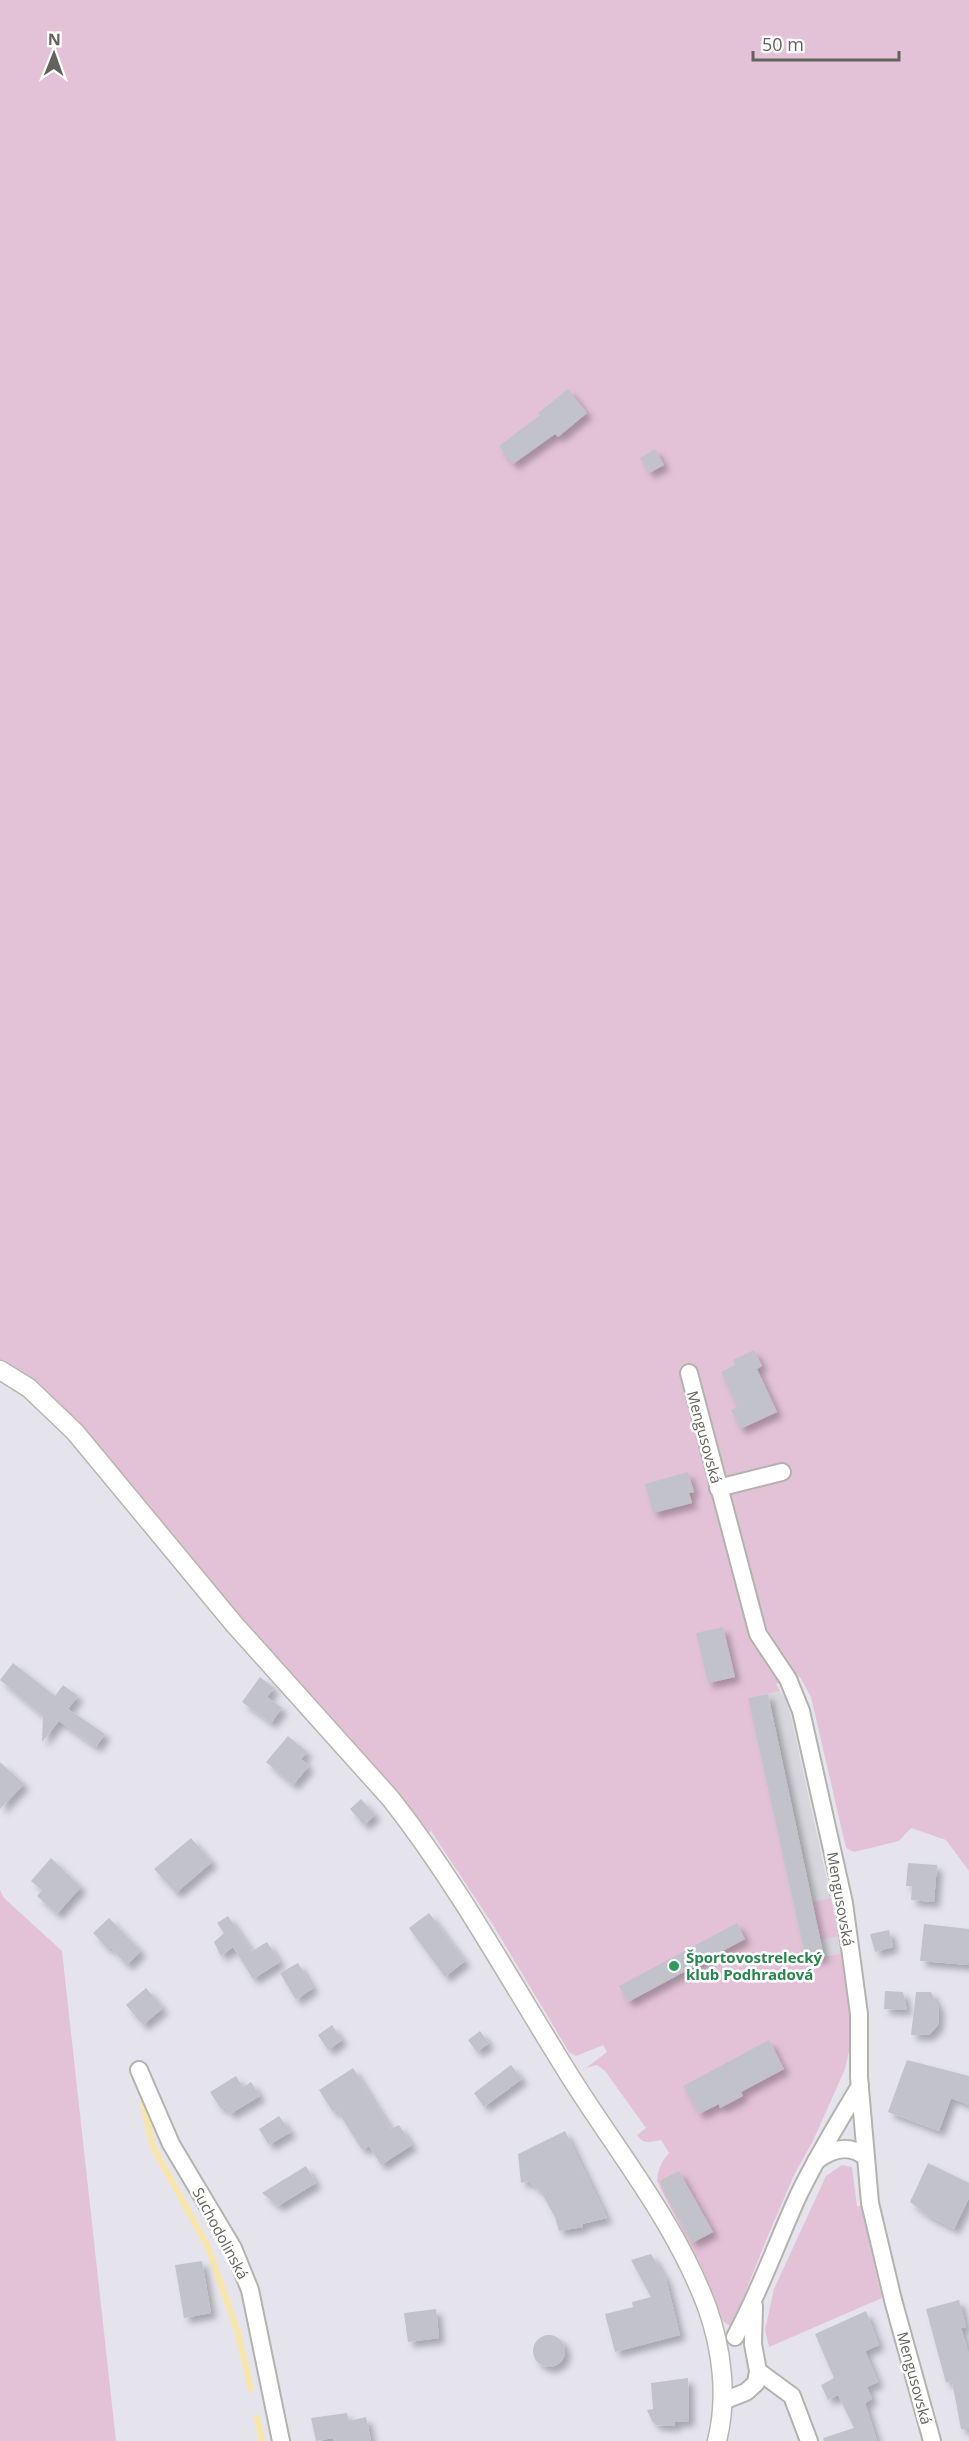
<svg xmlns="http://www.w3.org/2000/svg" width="969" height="2441" font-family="'Open Sans',sans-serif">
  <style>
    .industrial { fill: #d7d6dc }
    .green { fill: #e3c2d8 }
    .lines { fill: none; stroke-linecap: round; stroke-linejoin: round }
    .stream { stroke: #f8e6a9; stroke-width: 6 }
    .building { fill: #c2c2cb; filter: url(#shadow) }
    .street-casing { stroke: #b3b3ad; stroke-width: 20 }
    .secondary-casing { stroke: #b6b6ae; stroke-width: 21 }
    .street { stroke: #fff; stroke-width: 16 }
    .secondary { stroke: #fff; stroke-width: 18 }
    .leisure-dot { fill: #2e9e5b; stroke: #fff; stroke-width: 2 }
    .labels { text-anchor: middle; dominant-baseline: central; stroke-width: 5; stroke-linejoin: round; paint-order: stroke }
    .street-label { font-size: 15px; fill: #63625c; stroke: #fff }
    .leisure-label { font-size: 15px; font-weight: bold; fill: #27864d; stroke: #fff; text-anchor: start }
  </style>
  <defs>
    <filter id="shadow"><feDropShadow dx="5.5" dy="5.5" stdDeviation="3" flood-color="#0004"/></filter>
  </defs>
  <rect width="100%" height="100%" fill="#e5e4ed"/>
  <polygon class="industrial" points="780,1691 786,1700 791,1717 843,1953 806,1960 748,1698"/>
  <g class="green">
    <path d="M 0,0 L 969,0 L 969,1871 L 946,1840 L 911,1828 L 899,1841 L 854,1852 L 846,1848 L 811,1697 L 800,1677 L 776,1684 L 780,1691 L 749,1698 L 806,1960 L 843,1953 L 852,2013 L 850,2047 L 845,2069 L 813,2141 L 795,2173 L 769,2233 L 743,2298 L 737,2322 L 729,2325 L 725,2323 L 722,2319 L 699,2263 L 657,2181 C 658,2169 661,2162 669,2153 L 661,2140 C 651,2142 643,2145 637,2135 L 646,2128 L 605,2071 L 597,2065 L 586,2068 L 607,2052 L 603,2045 L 576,2056 L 569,2052 L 493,1925 L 431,1831 L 422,1837 L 75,1432 L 7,1374 L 0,1382 Z"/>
    <polygon points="0,1890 4,1898 62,1951 116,2441 0,2441"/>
    <polygon points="831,1898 839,1936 820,1940 812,1902"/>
    <polygon points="842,2165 852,2167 857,2206 861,2206 882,2298 769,2347 765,2330 774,2289 826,2176"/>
  </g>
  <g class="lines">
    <g class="stream">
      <polyline points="143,2103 153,2147 208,2247 238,2333 251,2389"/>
      <polyline points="257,2418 262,2441"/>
    </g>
  </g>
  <g class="building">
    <polygon points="568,389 587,413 558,437 555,434 513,464 499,446 540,415 538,413"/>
    <polygon points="655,449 664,465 649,473 640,458"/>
    <polygon points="754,1350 762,1366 757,1369 777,1412 740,1429 731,1410 737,1407 721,1372 735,1365 733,1360"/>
    <polygon points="688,1472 694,1492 689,1493 692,1503 653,1513 645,1484"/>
    <polygon points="723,1627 735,1677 708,1683 696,1633"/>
    <polygon points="13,1663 55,1696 63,1685 78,1696 68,1709 105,1734 96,1747 59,1721 42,1742 43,1716 0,1680"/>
    <polygon points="260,1677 274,1688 267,1697 282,1708 271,1723 242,1702"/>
    <polygon points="768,1694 824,1957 806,1960 748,1698"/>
    <polygon points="288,1736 307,1752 301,1759 309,1766 293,1785 266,1762"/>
    <polygon points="0,1762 24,1784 0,1809"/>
    <polygon points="361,1799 375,1815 364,1825 350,1809"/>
    <polygon points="191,1838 212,1862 176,1893 154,1869"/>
    <polygon points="51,1858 81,1887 57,1914 37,1896 42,1890 31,1881"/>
    <polygon points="908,1863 937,1865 934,1902 911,1900 912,1886 906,1886"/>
    <polygon points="429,1913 465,1961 445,1977 409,1928"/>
    <polygon points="228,1916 252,1951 267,1942 280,1962 253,1979 233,1947 221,1956 214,1942 224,1933 217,1923"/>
    <polygon points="109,1918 141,1951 127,1965 110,1947 108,1949 93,1933"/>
    <polygon points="737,1923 745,1939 628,2002 619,1986"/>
    <polygon points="924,1924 969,1929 969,1965 920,1961"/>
    <polygon points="889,1930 893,1947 875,1952 870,1934"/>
    <polygon points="298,1963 313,1988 296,2000 280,1973"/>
    <polygon points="146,1988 163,2008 143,2025 126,2005"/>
    <polygon points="885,1991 903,1992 907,2010 884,2009"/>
    <polygon points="916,1992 931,1992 939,2008 938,2025 929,2035 911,2035"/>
    <polygon points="332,2025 342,2040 328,2050 318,2035"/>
    <polygon points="480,2031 489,2043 477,2052 468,2040"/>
    <polygon points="769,2040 784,2069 741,2092 743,2096 720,2108 719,2104 699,2114 683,2086"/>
    <polygon points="907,2060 969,2076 969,2105 951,2098 939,2131 888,2112"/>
    <polygon points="511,2065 522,2079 484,2107 474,2093"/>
    <polygon points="353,2068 391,2129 399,2125 412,2145 381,2165 369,2146 362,2150 337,2110 333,2112 319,2090"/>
    <polygon points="236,2076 243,2087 251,2082 260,2096 230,2114 225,2107 221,2109 210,2092"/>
    <polygon points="279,2116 291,2132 269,2145 259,2129"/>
    <polygon points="565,2131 607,2218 582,2224 583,2227 559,2231 555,2217 541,2192 528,2181 521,2183 518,2154"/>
    <polygon points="928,2163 969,2183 969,2198 954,2229 927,2215 910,2202"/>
    <polygon points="306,2166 316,2183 278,2206 262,2193"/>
    <polygon points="679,2171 713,2232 692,2243 659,2181"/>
    <polygon points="651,2254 666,2279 680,2335 615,2352 605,2314 633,2307 632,2302 651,2297 631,2260"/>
    <polygon points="202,2261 211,2313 184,2318 175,2265"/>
    <polygon points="959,2300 966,2327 961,2328 969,2354 969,2429 961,2429 952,2381 946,2383 926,2309"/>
    <polygon points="436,2309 439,2338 408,2342 404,2313"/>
    <polygon points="866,2311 879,2345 865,2351 878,2382 867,2387 872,2399 865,2403 877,2441 824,2441 823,2438 854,2428 838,2395 828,2400 821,2385 834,2378 815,2334"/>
    <circle cx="549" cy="2351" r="16"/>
    <polygon points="688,2378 689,2421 675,2422 675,2426 656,2425 652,2421 647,2410 653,2409 651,2383"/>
    <polygon points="347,2413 349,2421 366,2417 371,2441 334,2441 333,2438 316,2441 311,2418"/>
  </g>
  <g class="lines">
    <defs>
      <g id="street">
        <polyline points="689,1373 758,1634 788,1679 801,1711 844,1903 859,2014 859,2077 870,2203 893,2300 932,2441"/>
        <polyline points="718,1488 782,1472"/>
        <polyline points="139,2070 171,2144 233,2248 250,2290 281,2441"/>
        <path d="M 816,2161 C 832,2149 850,2143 866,2158"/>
        <path d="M 735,2337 C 760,2291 777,2242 799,2194 C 817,2157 838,2122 860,2086"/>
        <polyline points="758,2371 792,2396 809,2441"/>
        <polyline points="723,2401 746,2392 756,2383 758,2371 753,2344 754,2306"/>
      </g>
      <path id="secondary" d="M 0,1370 L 29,1388 L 75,1432 L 234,1624 L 391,1799 C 460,1887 513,1986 573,2081 C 620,2155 676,2224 707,2307 C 722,2349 728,2397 717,2441"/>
    </defs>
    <use href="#street" class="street-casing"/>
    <use href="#secondary" class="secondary-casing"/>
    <use href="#street" class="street"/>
    <use href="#secondary" class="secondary"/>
  </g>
  <circle class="leisure-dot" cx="674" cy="1966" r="6"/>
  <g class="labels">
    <g class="street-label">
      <text transform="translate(705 1437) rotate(75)">Mengusovská</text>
      <text transform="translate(841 1899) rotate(80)">Mengusovská</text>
      <text transform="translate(221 2233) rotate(62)">Suchodolinská</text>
      <text transform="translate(915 2378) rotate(75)">Mengusovská</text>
    </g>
    <g class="leisure-label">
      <text x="686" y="1957">Športovostrelecký<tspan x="686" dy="17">klub Podhradová</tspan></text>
    </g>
  </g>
  <g transform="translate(54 54) rotate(1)" stroke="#ffffff" stroke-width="4.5" paint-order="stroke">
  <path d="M0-4.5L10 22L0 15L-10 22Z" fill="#63625c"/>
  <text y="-9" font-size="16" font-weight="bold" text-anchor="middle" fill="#63625c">N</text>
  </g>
  <path d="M753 51v9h146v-9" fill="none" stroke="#63625c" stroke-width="3"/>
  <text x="762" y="51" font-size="18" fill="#63625c" stroke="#ffffff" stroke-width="4.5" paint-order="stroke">50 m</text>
</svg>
